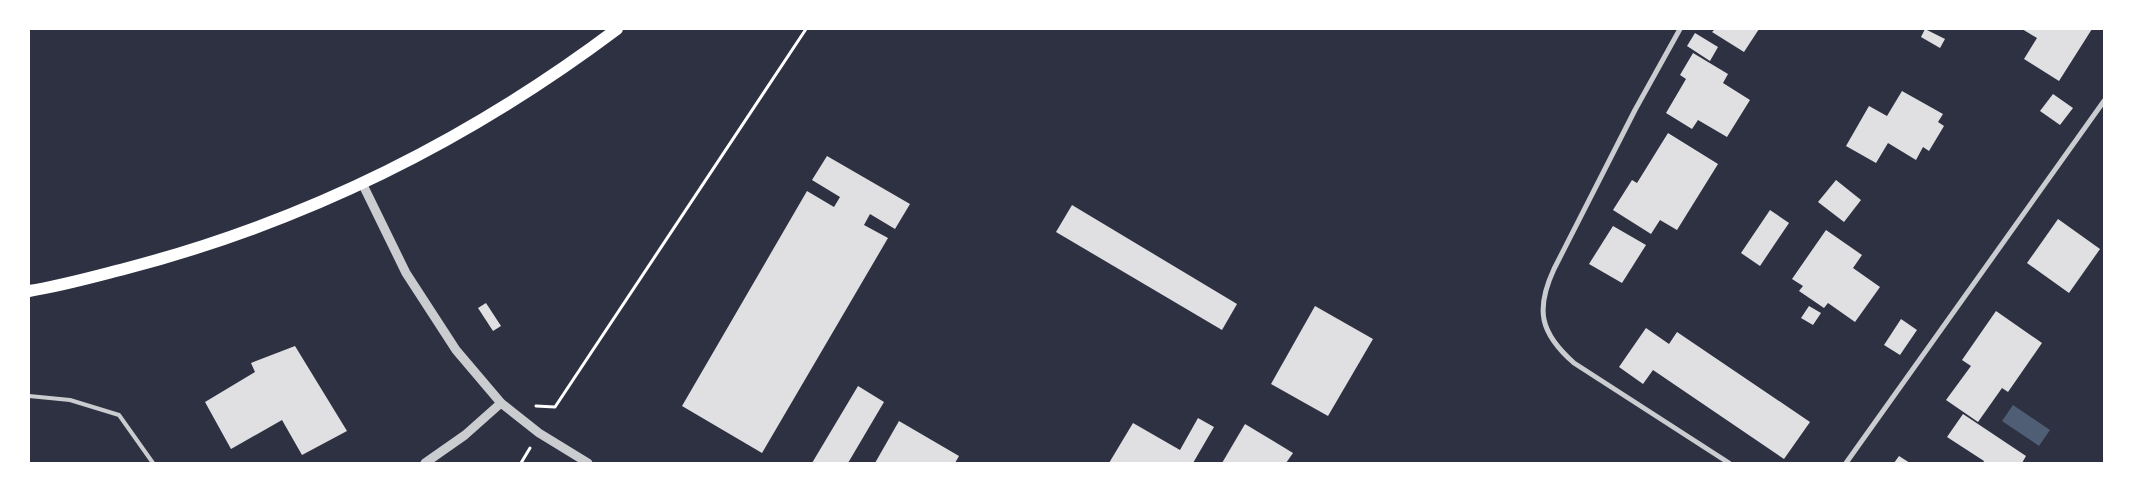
<svg xmlns="http://www.w3.org/2000/svg" width="2133" height="492" font-family="'IBM Plex Sans',sans-serif">
  <style>
    .water { fill: #4f5d75 }
    .building { fill: #e0e0e3 }
    .lines { fill: none; stroke-linecap: round; stroke-linejoin: round }
    .path { stroke: #fff; stroke-width: 3 }
    .service { stroke: #caccd0; stroke-width: 4 }
    .minor { stroke: #caccd0; stroke-width: 5 }
    .tertiary { stroke: #caccd0; stroke-width: 9 }
    .primary { stroke: #fff; stroke-width: 12 }
  </style>
  <rect width="100%" height="100%" fill="#2d3142"/>
  <polygon class="water" points="2013,405 2050,430 2039,446 2002,421"/>
  <g class="building">
    <polygon points="1715,29 1759,29 1744,52 1712,32"/>
    <polygon points="1925,29 1945,39 1940,48 1921,37"/>
    <polygon points="2022,29 2092,29 2059,81 2024,59 2037,38"/>
    <polygon points="1695,33 1718,47 1710,61 1687,46"/>
    <polygon points="1693,53 1728,74 1723,83 1750,100 1727,137 1698,120 1692,129 1666,113 1686,79 1680,75"/>
    <polygon points="1902,91 1943,114 1938,122 1944,126 1929,151 1923,147 1916,160 1888,143 1876,163 1846,146 1869,106 1887,116"/>
    <polygon points="2053,94 2073,108 2060,125 2040,111"/>
    <polygon points="1668,133 1718,164 1677,230 1660,220 1651,234 1613,210 1632,180 1637,183"/>
    <polygon points="827,156 910,204 895,229 870,214 864,225 888,238 762,453 682,406 807,191 834,207 840,197 812,180"/>
    <polygon points="1836,180 1861,200 1844,222 1818,202"/>
    <polygon points="1072,205 1237,304 1222,330 1056,232"/>
    <polygon points="1770,210 1789,223 1760,266 1741,253"/>
    <polygon points="2058,219 2100,249 2069,293 2027,263"/>
    <polygon points="1613,226 1646,245 1622,283 1589,264"/>
    <polygon points="1826,230 1862,255 1853,268 1880,287 1855,322 1828,303 1824,308 1799,291 1803,286 1792,279"/>
    <polygon points="486,303 501,326 493,331 478,308"/>
    <polygon points="1315,306 1373,339 1328,416 1271,384"/>
    <polygon points="1809,306 1821,313 1813,325 1801,318"/>
    <polygon points="1996,311 2042,343 2008,392 2002,388 1978,422 1946,400 1971,366 1962,360"/>
    <polygon points="1901,319 1917,330 1900,355 1884,345"/>
    <polygon points="1646,328 1669,344 1677,332 1810,422 1784,459 1653,370 1643,384 1619,367"/>
    <polygon points="295,346 347,431 302,455 282,420 231,449 205,402 255,372 251,363"/>
    <polygon points="858,386 884,402 848,463 812,463"/>
    <polygon points="1963,414 2026,456 2022,463 1983,463 1984,461 1947,437"/>
    <polygon points="1198,418 1214,427 1193,463 1109,463 1133,423 1180,450"/>
    <polygon points="899,421 959,456 955,463 875,463"/>
    <polygon points="1245,424 1293,453 1286,463 1222,463"/>
    <polygon points="1899,456 1910,463 1894,463"/>
  </g>
  <g class="lines">
    <g class="path">
      <polyline points="536,406 555,407 806,29"/>
      <polyline points="521,463 530,448"/>
    </g>
    <polyline class="service" points="29,396 70,400 119,415 153,463"/>
    <g class="minor">
      <path d="M 1680,29 L 1635,110 L 1554,269 C 1535,310 1540,333 1574,363 L 1729,463"/>
      <polyline points="1846,463 2104,101"/>
    </g>
    <g class="tertiary">
      <polyline points="363,185 406,273 456,350 501,403 539,433 588,463"/>
      <polyline points="425,463 465,435 501,403"/>
    </g>
    <path class="primary" d="M 29,291 C 61,286 93,277 124,269 C 305,222 468,141 617,29"/>
  </g>
  <rect width="2133" height="492" fill="none" stroke="#ffffff" stroke-width="60"/>
</svg>
